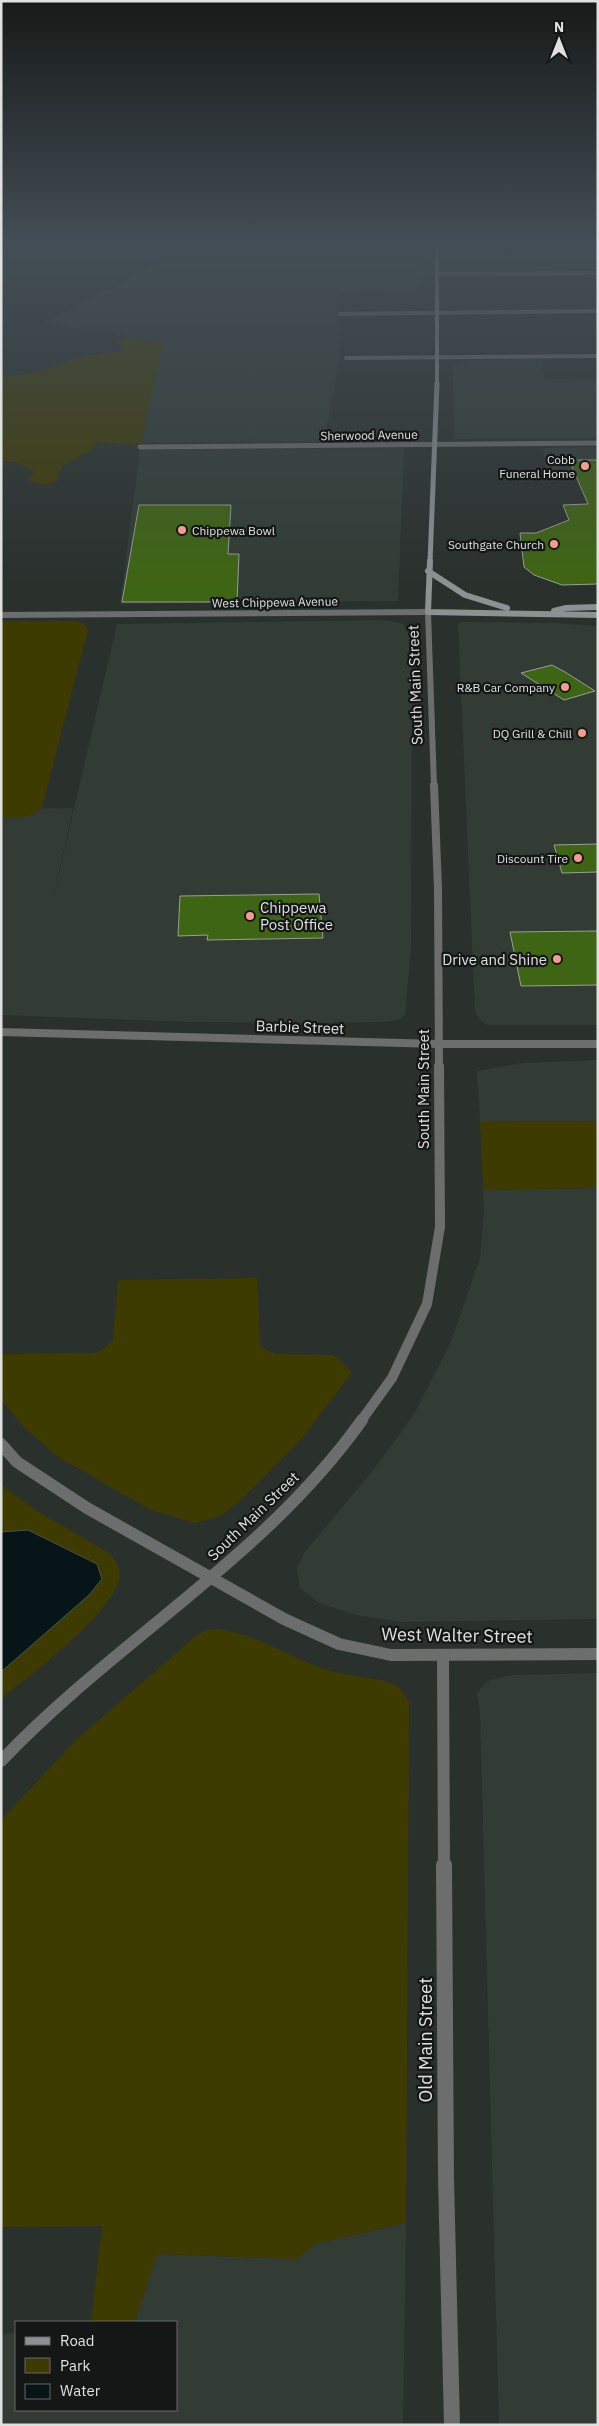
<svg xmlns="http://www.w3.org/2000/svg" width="599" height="2426" font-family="'IBM Plex Sans',sans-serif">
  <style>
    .built { fill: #323c35 }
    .green { fill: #3e3b00 }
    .water { fill: #051518; stroke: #465254 }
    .building { fill: #3e6513; stroke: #9a9e98 }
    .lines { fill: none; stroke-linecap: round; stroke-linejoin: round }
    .minor-far5 { stroke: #6b6e6d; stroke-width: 4 }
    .minor-far4 { stroke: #6b6e6d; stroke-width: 5 }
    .minor-far3 { stroke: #6b6e6d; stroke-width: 6 }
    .minor-far2 { stroke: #6b6e6d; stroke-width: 8 }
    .minor-far1 { stroke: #6b6e6d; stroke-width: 12 }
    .minor { stroke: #6b6e6d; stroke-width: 16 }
    .tertiary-far3 { stroke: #6b6e6d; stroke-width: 6 }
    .tertiary-far2 { stroke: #6b6e6d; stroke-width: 8 }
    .tertiary-far1 { stroke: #6b6e6d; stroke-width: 10 }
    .tertiary { stroke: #6b6e6d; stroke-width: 12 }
    .secondary-far2 { stroke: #8c9291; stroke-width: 4 }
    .secondary-far1 { stroke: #8c9291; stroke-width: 5 }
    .secondary { stroke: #8c9291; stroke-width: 6 }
    .poi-dot { fill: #f49d8d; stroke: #151716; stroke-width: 2 }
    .labels { text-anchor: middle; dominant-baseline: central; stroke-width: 4.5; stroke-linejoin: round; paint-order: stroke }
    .far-street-label { font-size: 12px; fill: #dee1df; stroke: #151716 }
    .far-poi-label { font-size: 12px; fill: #dee1df; stroke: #151716; text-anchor: end }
    .street-label { font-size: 15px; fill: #dee1df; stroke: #151716 }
    .poi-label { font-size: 15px; fill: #dee1df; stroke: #151716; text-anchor: start }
    .near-street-label { font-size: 18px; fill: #dee1df; stroke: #151716 }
  </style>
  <rect width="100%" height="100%" fill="#2a302c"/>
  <g class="built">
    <polygon points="191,243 419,243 417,292 337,293 340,354 324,442 141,443 162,342 45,323 165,259"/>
    <polygon points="542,359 544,379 598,380 598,438 454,439 453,365 472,360"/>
    <polygon points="598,447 598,473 547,473 543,448"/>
    <polygon points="404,448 398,601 120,604 140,449"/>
    <polygon points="385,620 403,624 412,641 411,947 405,1015 398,1020 387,1022 313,1023 190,1022 1,1015 1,809 73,808 52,903 117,624"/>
    <polygon points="463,622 555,623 598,626 598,1025 488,1025 481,1021 475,1012 458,624"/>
    <polygon points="598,1060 598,1121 480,1122 477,1071 522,1063"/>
    <polygon points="598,1188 598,1619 402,1622 356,1615 319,1603 300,1588 297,1568 304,1553 374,1469 413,1416 450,1344 480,1258 484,1211 483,1190"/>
    <polygon points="598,1673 598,2425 499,2425 480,1713 477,1693 487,1681 511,1675"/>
    <polygon points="406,2223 403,2425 1,2425 1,2334 16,2333 16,2410 176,2410 176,2322 135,2322 157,2254 296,2259 315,2244"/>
  </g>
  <g class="green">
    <polygon points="128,337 162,342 141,445 93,442 96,447 62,466 57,481 43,485 28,481 34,471 15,462 1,461 1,376 33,374 83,356 121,351 124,348 117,342"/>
    <path d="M 1,621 L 75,621 L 84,624 L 88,629 L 42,808 C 31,819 16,818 1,818 Z"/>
    <polygon points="598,1121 598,1188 483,1190 480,1122"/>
    <polygon points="257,1278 260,1345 267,1351 276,1354 334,1355 352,1372 303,1437 241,1500 220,1516 195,1523 151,1510 57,1456 24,1427 1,1400 1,1354 93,1353 101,1351 113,1340 118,1280"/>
    <path d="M 1,1485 L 37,1511 L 111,1554 C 116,1561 121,1568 119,1578 C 113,1614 30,1675 1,1699 Z"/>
    <path d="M 209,1629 C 247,1628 288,1657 324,1669 C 345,1676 367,1676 388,1682 C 399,1685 404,1693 409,1702 L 406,2223 L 315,2244 L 296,2259 L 157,2254 L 135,2322 L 91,2322 L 102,2226 L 1,2227 L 1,1820 L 76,1740 L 198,1634 Z"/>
  </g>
  <polygon class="water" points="28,1530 97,1564 102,1579 89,1595 1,1672 1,1532"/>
  <g class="building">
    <polygon points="569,460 598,460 598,584 562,585 534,575 524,567 520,533 536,533 569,520 563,505 588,504"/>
    <polygon points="139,505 231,505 228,554 239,554 237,602 122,602"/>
    <polygon points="552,665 565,672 595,691 564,700 521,673"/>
    <polygon points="598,844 598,872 562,873 554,845"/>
    <polygon points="319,894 323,938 207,940 208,935 178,936 180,896"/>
    <polygon points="598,931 598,985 521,986 510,932"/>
  </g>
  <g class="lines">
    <g class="minor-far5">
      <polyline points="437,274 598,273"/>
      <polyline points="340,314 598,311"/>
      <polyline points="346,358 598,356"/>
    </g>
    <polyline class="minor-far4" points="140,447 598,443"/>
    <polyline class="minor-far3" points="1,615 428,612"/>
    <polyline class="minor-far2" points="1,1032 439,1044"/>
    <g class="minor-far1">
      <polyline points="1,1444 17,1462 87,1508 284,1619 339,1644 391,1655 598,1654"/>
      <polyline points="443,1655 444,1867"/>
    </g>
    <polyline class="minor" points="444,1865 446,2178 452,2425"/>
    <polyline class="tertiary-far3" points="428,612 434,786"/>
    <g class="tertiary-far2">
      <polyline points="434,785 438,889 439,1068"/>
      <polyline points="439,1044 598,1044"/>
    </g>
    <polyline class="tertiary-far1" points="361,1421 392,1378 427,1304 440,1227 439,1066"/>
    <path class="tertiary" d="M 1,1761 C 115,1641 265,1557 362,1420"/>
    <polyline class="secondary-far2" points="437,385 437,243"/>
    <polyline class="secondary-far1" points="430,562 437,383"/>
    <g class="secondary">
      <polyline points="430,561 428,612 598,615"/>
      <polyline points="428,571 465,595 507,608"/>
      <polyline points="554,611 566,608 598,607"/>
    </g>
  </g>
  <linearGradient id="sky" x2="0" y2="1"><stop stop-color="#171a18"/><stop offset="0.42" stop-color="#444e56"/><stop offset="1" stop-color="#444e56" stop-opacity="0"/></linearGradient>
  <rect width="599" height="582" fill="url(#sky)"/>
  <g class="poi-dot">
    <circle cx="585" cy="466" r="5"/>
    <circle cx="182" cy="530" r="5"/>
    <circle cx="554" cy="544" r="5"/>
    <circle cx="565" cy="687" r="5"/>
    <circle cx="582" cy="733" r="5"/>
    <circle cx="578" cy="858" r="5"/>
    <circle cx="250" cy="916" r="5"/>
    <circle cx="557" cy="959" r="5"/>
  </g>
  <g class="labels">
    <g class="far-street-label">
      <text transform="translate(369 435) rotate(-1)">Sherwood Avenue</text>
      <text transform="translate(275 602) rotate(-1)">West Chippewa Avenue</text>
    </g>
    <g class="far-poi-label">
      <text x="575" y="459">Cobb<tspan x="575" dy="14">Funeral Home</tspan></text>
      <text x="192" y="530" text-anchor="start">Chippewa Bowl</text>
      <text x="544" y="544">Southgate Church</text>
      <text x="555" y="687">R&amp;B Car Company</text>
      <text x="572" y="733">DQ Grill &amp; Chill</text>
      <text x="568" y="858">Discount Tire</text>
    </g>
    <g class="street-label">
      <text transform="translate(415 685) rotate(-92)">South Main Street</text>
      <text transform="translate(300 1027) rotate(2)">Barbie Street</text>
      <text transform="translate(423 1089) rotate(-90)">South Main Street</text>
      <text transform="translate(253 1516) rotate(-44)">South Main Street</text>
    </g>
    <g class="poi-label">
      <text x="260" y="907">Chippewa<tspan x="260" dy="17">Post Office</tspan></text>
      <text x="547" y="959" text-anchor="end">Drive and Shine</text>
    </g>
    <g class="near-street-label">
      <text transform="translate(457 1635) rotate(1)">West Walter Street</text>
      <text transform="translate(425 2040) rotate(-90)">Old Main Street</text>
    </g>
  </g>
  <rect width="599" height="2426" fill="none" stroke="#dee1df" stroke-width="5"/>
  <rect x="15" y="2321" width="162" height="90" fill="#151716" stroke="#656866"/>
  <rect x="25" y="2337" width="25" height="8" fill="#8c9291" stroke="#656866"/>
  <text x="60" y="2346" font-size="15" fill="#dee1df">Road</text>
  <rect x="25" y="2358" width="25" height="15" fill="#3e3b00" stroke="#656866"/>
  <text x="60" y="2371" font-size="15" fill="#dee1df">Park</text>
  <rect x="25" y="2384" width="25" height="15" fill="#051518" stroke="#656866"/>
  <text x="60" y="2396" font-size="15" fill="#dee1df">Water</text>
  <g transform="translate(559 40)" stroke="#151716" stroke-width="4" paint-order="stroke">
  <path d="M0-4L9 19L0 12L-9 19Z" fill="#dee1df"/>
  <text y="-8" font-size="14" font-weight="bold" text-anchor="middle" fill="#dee1df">N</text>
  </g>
</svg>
